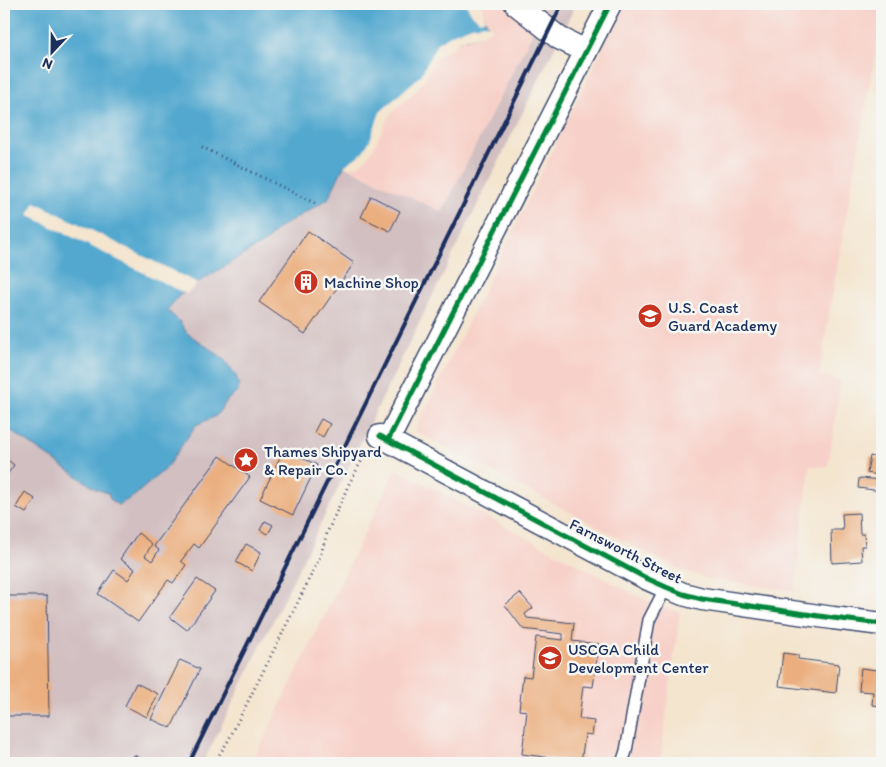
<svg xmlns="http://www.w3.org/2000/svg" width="886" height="767" font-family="Itim,sans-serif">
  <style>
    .built { fill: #f7d1c9 }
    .industrial { fill: #d2bfc1 }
    .water { fill: #53a8cf; stroke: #376c96 }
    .pier { fill: #f4e5cf }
    .building { fill: #ebaf7f }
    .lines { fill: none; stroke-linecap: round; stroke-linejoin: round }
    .service-casing { stroke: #3c4a6f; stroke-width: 14 }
    .minor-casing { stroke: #3c4a6f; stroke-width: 25 }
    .path { stroke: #3c4a6f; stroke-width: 3; stroke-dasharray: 1 4; stroke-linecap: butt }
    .service { stroke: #fff; stroke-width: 11 }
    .minor { stroke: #fff; stroke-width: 22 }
    .rail { stroke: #1b2f5e; stroke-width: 4 }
    .cycleway-casing { stroke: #f6f6f2; stroke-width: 8 }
    .cycleway { stroke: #00873e; stroke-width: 5 }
    .labels { text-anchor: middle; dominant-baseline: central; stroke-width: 5; stroke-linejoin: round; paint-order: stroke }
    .poi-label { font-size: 16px; fill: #1b2f5e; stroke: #f6f6f2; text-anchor: start }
    .street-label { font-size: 16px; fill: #1b2f5e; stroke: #f6f6f2 }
  </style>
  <rect width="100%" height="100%" fill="#f6f6f2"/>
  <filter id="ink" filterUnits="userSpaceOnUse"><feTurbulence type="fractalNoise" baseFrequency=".02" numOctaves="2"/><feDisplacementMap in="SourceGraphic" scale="10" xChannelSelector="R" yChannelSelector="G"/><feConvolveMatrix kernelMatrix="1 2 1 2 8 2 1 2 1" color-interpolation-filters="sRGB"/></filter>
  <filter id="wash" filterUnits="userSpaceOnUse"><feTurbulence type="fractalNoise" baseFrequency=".0096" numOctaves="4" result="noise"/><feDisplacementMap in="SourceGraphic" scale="20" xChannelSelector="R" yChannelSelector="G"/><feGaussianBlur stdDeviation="1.12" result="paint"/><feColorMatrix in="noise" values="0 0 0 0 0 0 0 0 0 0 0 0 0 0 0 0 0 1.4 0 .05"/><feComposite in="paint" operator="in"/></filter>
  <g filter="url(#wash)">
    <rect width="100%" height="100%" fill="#f4e5cf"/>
    <g class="built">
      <polygon points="478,4 547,4 442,212 344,166 380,129 434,56 482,13"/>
      <polygon points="624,4 882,4 882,17 839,256 819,376 841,380 828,467 810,466 794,591 710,579 676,568 415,431"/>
      <polygon points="396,469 657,606 680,612 660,763 252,763"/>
    </g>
    <polygon class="industrial" points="547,4 576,4 203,763 4,763 4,426 96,489 108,493 111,500 196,425 216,416 228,399 195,340 187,333 180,322 167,310 179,296 197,283 268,240 277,229 327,199 344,166 442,212"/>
    <polygon class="water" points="4,4 478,4 489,27 478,35 461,40 434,56 427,71 387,115 356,164 344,166 328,199 277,229 268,240 197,283 179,296 167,310 180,322 187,333 223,358 236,376 239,386 238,392 228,399 216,416 196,425 166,468 134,496 118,505 111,500 108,493 96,489 4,426"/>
    <g class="pier">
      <polygon points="466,4 481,4 485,19 480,21 471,13"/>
      <polygon points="485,24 491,25 491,29 484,34 461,40 450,49 436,58 429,72 418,89 389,116 374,147 366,159 357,166 348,168 344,166 362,153 370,140 380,112 421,75 437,43 454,33 472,26"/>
      <polygon points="35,202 197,283 194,288 186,294 28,215"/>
    </g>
    <g id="blocks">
      <g class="building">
        <polygon points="371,196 400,211 390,231 361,217"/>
        <polygon points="308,231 354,263 305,334 259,302"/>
        <polygon points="321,419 330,424 323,437 314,432"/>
        <polygon points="284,449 317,465 293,515 260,499"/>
        <polygon points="220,456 250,477 199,548 194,544 181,561 186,565 173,583 168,580 138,622 98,594 114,570 128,580 135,569 120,559 138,533 152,544 145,556 152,561 159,550 154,546"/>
        <polygon points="870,456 882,459 882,476 867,473"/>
        <polygon points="8,460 14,465 4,479 4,466"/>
        <polygon points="859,478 882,480 882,491 858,488"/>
        <polygon points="25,492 35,499 26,513 16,507"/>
        <polygon points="859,513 860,534 864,534 865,546 861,546 862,561 832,563 831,530 843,530 842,514"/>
        <polygon points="265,521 273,525 268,534 260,530"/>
        <polygon points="246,544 261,552 252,571 236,562"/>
        <polygon points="197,579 215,591 187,630 170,617"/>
        <polygon points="520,593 533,608 525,614 527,618 574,623 572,641 599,644 593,687 583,686 579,719 594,721 592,735 585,734 581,762 522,754 527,711 519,710 523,676 531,677 536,637 563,640 563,634 523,629 505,605"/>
        <polygon points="4,596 47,596 49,716 4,716"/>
        <polygon points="783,653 798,655 798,659 839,664 836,693 779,686"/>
        <polygon points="180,660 200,669 171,728 151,719"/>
        <polygon points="881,667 882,667 882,706 872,705 873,692 859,691 861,668 878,670"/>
        <polygon points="136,683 158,694 147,717 125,706"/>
        <polygon points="134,755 150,763 130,763"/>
      </g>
    </g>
  </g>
  <g filter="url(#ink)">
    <use href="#blocks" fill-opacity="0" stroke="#3c4a6f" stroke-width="1"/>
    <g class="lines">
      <defs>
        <polyline id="service" points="622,763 626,751 649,620 666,587"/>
        <g id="minor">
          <polyline points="516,4 559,38 586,51"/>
          <polyline points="380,436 646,578 666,587 683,594 702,599 833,618 882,624"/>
          <polyline points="388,440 610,4"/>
        </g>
      </defs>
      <use href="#service" class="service-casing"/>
      <use href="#minor" class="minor-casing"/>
      <g class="path">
        <polyline points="202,147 318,205"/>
        <polyline points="214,763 228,741 288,622 320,557 327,533 349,484 362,460 369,451"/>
      </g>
      <use href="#service" class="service"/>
      <use href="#minor" class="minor"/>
      <polyline class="rail" points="189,763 562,4"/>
      <defs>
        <g id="cycleway">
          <polyline points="380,436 646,578 666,587 683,594 702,599 833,618 882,624"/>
          <polyline points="388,440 610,4"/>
        </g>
      </defs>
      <use href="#cycleway" class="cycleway-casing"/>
      <use href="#cycleway" class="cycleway"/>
    </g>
  </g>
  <defs>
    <symbol id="building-disc" viewBox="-11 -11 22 22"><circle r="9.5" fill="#c8321e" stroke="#f6f6f2"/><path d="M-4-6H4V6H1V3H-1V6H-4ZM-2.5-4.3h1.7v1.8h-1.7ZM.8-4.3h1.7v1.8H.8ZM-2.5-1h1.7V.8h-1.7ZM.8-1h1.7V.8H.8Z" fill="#fff"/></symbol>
    <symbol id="university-disc" viewBox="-11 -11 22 22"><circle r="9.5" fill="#c8321e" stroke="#f6f6f2"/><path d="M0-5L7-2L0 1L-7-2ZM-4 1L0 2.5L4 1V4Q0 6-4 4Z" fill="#fff"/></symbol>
    <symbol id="sight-disc" viewBox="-11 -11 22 22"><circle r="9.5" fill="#c8321e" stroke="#f6f6f2"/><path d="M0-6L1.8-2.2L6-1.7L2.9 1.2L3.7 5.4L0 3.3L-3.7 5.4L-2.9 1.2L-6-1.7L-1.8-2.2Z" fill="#fff"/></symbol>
    <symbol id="school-disc" viewBox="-11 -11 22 22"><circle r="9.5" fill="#c8321e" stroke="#f6f6f2"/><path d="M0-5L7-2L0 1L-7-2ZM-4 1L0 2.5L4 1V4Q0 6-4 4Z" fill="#fff"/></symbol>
  </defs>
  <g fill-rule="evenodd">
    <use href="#building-disc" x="292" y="268" width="28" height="28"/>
    <use href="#university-disc" x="636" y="302" width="28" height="28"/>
    <use href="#sight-disc" x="232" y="446" width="28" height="28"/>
    <use href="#school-disc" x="536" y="644" width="28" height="28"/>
  </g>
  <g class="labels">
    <g class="poi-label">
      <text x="324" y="282">Machine Shop</text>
      <text x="668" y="307">U.S. Coast<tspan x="668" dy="18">Guard Academy</tspan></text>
      <text x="264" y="451">Thames Shipyard<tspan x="264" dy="18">&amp; Repair Co.</tspan></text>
      <text x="568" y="649">USCGA Child<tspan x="568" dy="18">Development Center</tspan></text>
    </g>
    <g class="street-label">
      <text transform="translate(626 551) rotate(27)">Farnsworth Street</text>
    </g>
  </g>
  <rect width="886" height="767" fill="none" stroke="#f6f6f2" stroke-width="20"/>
  <g transform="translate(52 52) rotate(202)" stroke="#f6f6f2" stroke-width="4" paint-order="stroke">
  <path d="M0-4L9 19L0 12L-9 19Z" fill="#1b2f5e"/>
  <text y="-8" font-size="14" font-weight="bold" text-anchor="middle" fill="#1b2f5e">N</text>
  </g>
</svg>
